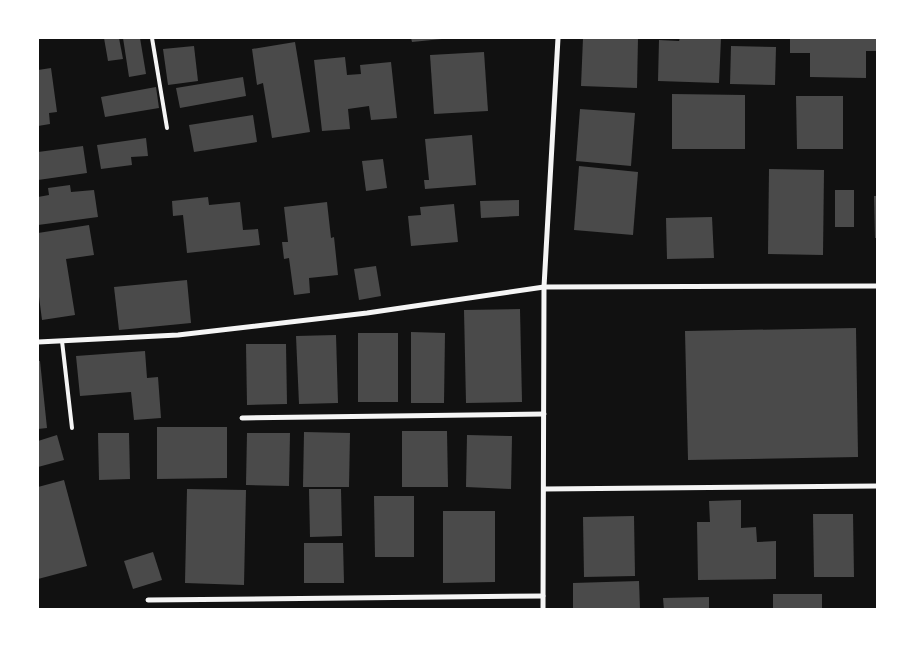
<svg xmlns="http://www.w3.org/2000/svg" width="915" height="647" font-family="Ubuntu,sans-serif">
  <style>
    .building { fill: #4a4a4a }
    .lines { fill: none; stroke-linecap: round; stroke-linejoin: round }
    .service { stroke: #f5f5f5; stroke-width: 4 }
    .minor { stroke: #f5f5f5; stroke-width: 5 }
  </style>
  <rect width="100%" height="100%" fill="#111"/>
  <g class="building">
    <polygon points="104,38 119,38 123,59 108,61"/>
    <polygon points="123,38 140,38 146,74 129,77"/>
    <polygon points="411,38 442,38 442,39 412,42"/>
    <polygon points="583,38 638,38 637,88 581,86"/>
    <polygon points="680,38 721,38 719,83 658,81 659,40 679,41"/>
    <polygon points="790,38 878,38 878,51 866,51 866,78 810,77 810,53 790,53"/>
    <polygon points="295,42 310,132 272,138 263,83 257,85 252,49"/>
    <polygon points="194,46 198,81 168,85 163,49"/>
    <polygon points="731,46 776,47 775,85 730,84"/>
    <polygon points="484,52 488,111 434,114 430,55"/>
    <polygon points="345,57 347,75 361,74 360,65 391,62 397,118 371,120 369,106 348,109 350,129 322,131 314,60"/>
    <polygon points="51,68 57,112 49,113 50,124 38,126 38,70"/>
    <polygon points="243,77 246,96 180,108 176,88"/>
    <polygon points="156,87 159,108 105,117 101,97"/>
    <polygon points="672,94 745,95 745,149 672,149"/>
    <polygon points="796,96 843,96 843,149 797,149"/>
    <polygon points="580,109 635,113 631,166 576,161"/>
    <polygon points="253,115 257,142 194,152 189,125"/>
    <polygon points="472,135 476,185 425,189 424,180 429,180 425,139"/>
    <polygon points="146,138 148,156 131,157 132,165 101,169 97,145"/>
    <polygon points="83,146 87,173 38,180 38,152"/>
    <polygon points="383,159 387,188 366,191 362,161"/>
    <polygon points="579,166 638,172 633,235 574,230"/>
    <polygon points="769,169 824,170 823,255 768,254"/>
    <polygon points="70,185 71,192 94,190 98,217 38,225 38,197 49,195 48,188"/>
    <rect x="835" y="190" width="19" height="37"/>
    <polygon points="874,196 878,196 878,238 875,238"/>
    <polygon points="208,197 209,205 240,202 243,230 258,229 260,245 187,253 183,215 173,216 172,201"/>
    <polygon points="519,200 519,216 481,218 480,201"/>
    <polygon points="327,202 331,238 334,237 338,275 309,278 310,293 294,295 289,258 284,259 282,242 288,242 284,207"/>
    <polygon points="454,204 458,242 411,246 408,216 421,215 420,207"/>
    <polygon points="712,217 714,258 667,259 666,218"/>
    <polygon points="89,225 94,255 66,259 75,315 42,320 38,289 38,233"/>
    <polygon points="376,266 381,296 359,300 354,269"/>
    <polygon points="187,280 191,323 119,330 114,287"/>
    <polygon points="520,309 522,402 466,403 464,310"/>
    <polygon points="856,328 858,457 688,460 685,331"/>
    <polygon points="411,332 445,333 444,403 411,403"/>
    <rect x="358" y="333" width="40" height="69"/>
    <polygon points="336,335 338,403 299,404 296,336"/>
    <polygon points="246,344 286,344 287,404 247,405"/>
    <polygon points="145,351 147,378 158,377 161,418 134,420 131,392 80,396 76,356"/>
    <polygon points="38,361 40,361 47,428 38,429"/>
    <polygon points="157,427 227,427 227,478 157,479"/>
    <polygon points="402,431 447,431 448,487 402,487"/>
    <polygon points="304,432 350,433 349,487 303,487"/>
    <polygon points="98,433 129,433 130,479 99,480"/>
    <polygon points="247,433 290,433 289,486 246,485"/>
    <polygon points="57,435 64,460 38,467 38,441"/>
    <polygon points="467,435 512,436 511,489 466,487"/>
    <polygon points="64,480 87,566 38,579 38,487"/>
    <polygon points="187,489 246,490 244,585 185,583"/>
    <polygon points="309,489 341,489 342,536 310,537"/>
    <polygon points="374,496 414,496 414,557 375,557"/>
    <polygon points="741,500 741,528 756,527 757,542 776,541 776,579 698,580 697,522 710,522 709,501"/>
    <polygon points="443,511 495,511 495,582 443,583"/>
    <polygon points="813,514 853,514 854,577 814,577"/>
    <polygon points="634,516 635,576 584,577 583,517"/>
    <polygon points="304,543 343,543 344,583 304,583"/>
    <polygon points="153,552 162,580 133,589 124,561"/>
    <polygon points="639,581 640,610 573,610 573,583"/>
    <rect x="773" y="594" width="49" height="16"/>
    <polygon points="709,597 709,610 664,610 663,598"/>
  </g>
  <g class="lines">
    <g class="service">
      <polyline points="152,38 167,128"/>
      <polyline points="62,341 72,428"/>
    </g>
    <g class="minor">
      <polyline points="38,342 178,335 367,313 544,287 878,286"/>
      <polyline points="242,418 544,414"/>
      <polyline points="544,489 878,486"/>
      <polyline points="148,600 543,596"/>
      <polyline points="543,610 544,287 558,38"/>
    </g>
  </g>
  <rect width="915" height="647" fill="none" stroke="#ffffff" stroke-width="78"/>
</svg>
